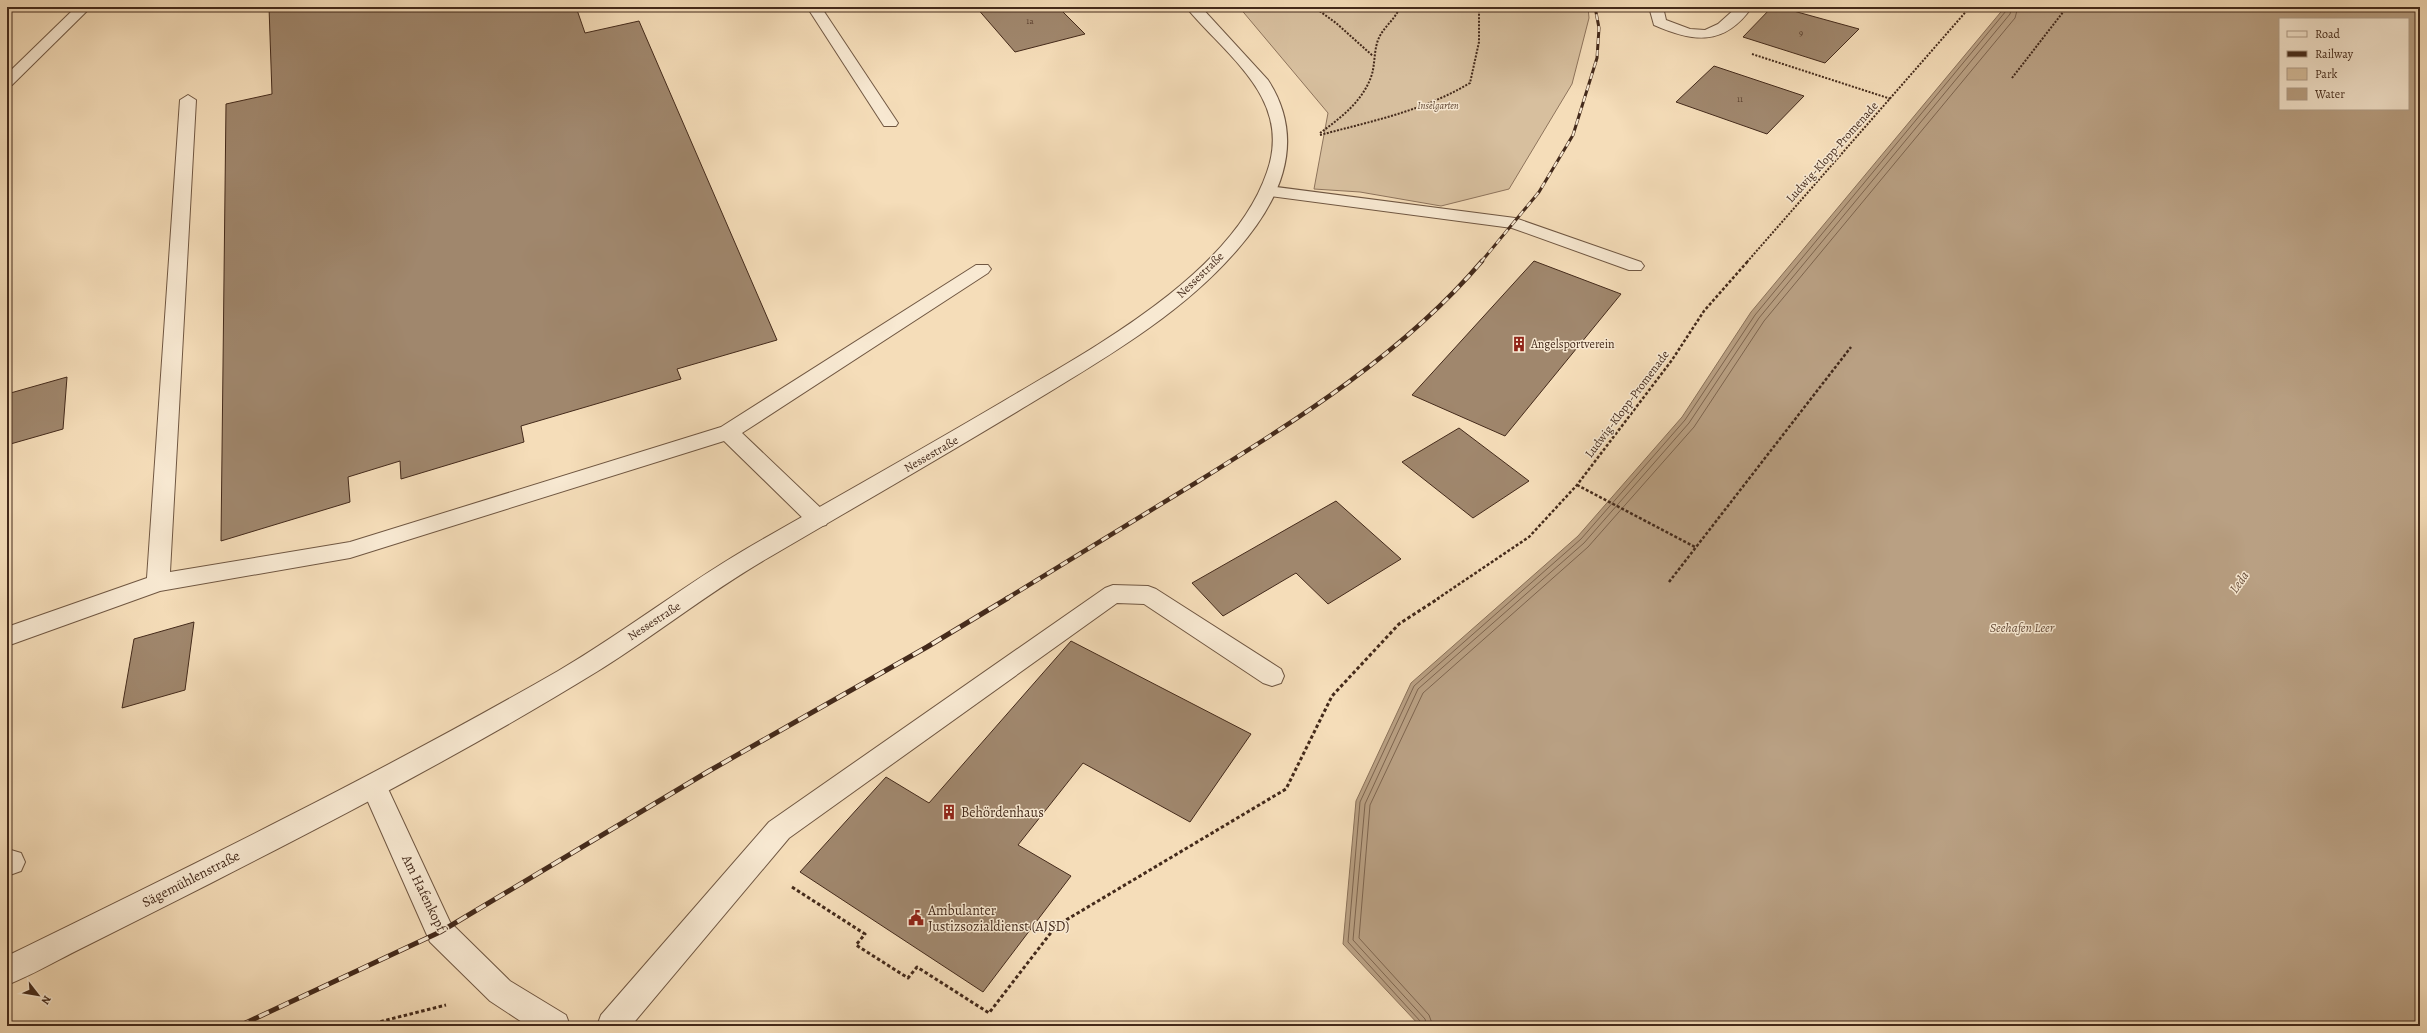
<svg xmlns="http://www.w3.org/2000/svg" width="2427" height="1033" font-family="Alegreya,serif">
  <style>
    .green { fill: #d7bf9e; stroke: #8e745c }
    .water { fill: #b9a083; stroke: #8a7159; fill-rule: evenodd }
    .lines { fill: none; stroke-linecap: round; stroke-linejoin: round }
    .shore { stroke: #7e654f; stroke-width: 1 }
    .building { fill: #a0876d; stroke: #442a1b }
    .service-casing { stroke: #705742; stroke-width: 2 }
    .minor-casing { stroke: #705742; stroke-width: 2 }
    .path-far2 { stroke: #442a1b; stroke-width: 2; stroke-dasharray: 2 1.5; stroke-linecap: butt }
    .path-far1 { stroke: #442a1b; stroke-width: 2.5; stroke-dasharray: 3 2; stroke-linecap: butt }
    .path { stroke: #442a1b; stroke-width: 3; stroke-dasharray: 3.5 2.5; stroke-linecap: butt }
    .service { fill: #f8e9d2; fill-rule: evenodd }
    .minor { fill: #f8e9d2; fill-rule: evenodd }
    .rail-far2-casing { stroke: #442a1b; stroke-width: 3 }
    .rail-far1-casing { stroke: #442a1b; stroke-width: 4.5 }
    .rail-casing { stroke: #442a1b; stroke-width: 5 }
    .rail-far2 { stroke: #f8e9d2; stroke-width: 2; stroke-dasharray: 6; stroke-linecap: butt }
    .rail-far1 { stroke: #f8e9d2; stroke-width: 3; stroke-dasharray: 8; stroke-linecap: butt }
    .rail { stroke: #f8e9d2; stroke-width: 3.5; stroke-dasharray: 11; stroke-linecap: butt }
    .labels { text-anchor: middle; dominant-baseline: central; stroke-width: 3; stroke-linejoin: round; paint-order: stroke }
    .far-number-label { font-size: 9px; fill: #5b4130 }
    .far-park-label { font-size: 10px; font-style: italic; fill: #614835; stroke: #f8e9d2 }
    .street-label { font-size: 12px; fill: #442a1b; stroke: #f8e9d2 }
    .poi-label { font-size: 12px; fill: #442a1b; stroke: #f8e9d2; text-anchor: start }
    .water-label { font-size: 13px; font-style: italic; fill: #674d3a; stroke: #f8e9d2 }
    .near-poi-label { font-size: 14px; fill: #442a1b; stroke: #f8e9d2; text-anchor: start }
    .near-street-label { font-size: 14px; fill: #442a1b; stroke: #f8e9d2 }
  </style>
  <rect width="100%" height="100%" fill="#f5ddb9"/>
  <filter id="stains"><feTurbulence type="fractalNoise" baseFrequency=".005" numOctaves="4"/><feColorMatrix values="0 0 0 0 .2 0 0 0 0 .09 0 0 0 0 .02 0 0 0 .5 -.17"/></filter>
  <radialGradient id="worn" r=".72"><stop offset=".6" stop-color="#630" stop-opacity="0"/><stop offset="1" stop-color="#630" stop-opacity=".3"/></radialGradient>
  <polygon class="green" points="1239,7 1588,7 1589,18 1572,84 1509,189 1441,206 1360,192 1314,189 1328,113"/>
  <path class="water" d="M 2005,7 L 2420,7 L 2420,1026 L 1420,1026 L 1343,944 L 1356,801 L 1411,683 L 1578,536 L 1682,417 L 1751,312 ZM 2280,19 L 2408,19 L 2408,109 L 2280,109 Z"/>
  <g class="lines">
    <g class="shore">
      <polyline points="1422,1026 1421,1022 1348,942 1360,802 1414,686 1581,539 1685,420 1755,315 2006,11 2007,7"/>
      <polyline points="1427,1026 1425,1019 1353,940 1365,804 1418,689 1584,543 1689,423 1759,318 2010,14 2012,7"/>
      <polyline points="1433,1026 1429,1015 1359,938 1370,805 1423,693 1588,547 1694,427 1764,321 2015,18 2018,7"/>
    </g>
  </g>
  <g class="building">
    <polygon points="269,7 576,7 585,33 639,21 777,340 677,369 681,379 521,426 524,442 401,479 400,461 348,477 350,502 221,541 226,104 272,94"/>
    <polygon points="976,7 1058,7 1085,34 1015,52"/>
    <polygon points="1772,7 1779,7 1859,29 1825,63 1743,37"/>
    <polygon points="1714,66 1804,96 1767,134 1676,102"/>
    <polygon points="1534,261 1621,294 1505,436 1412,395"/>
    <polygon points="67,377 63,429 7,445 7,394"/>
    <polygon points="1459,428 1529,481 1473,518 1402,462"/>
    <polygon points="11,452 7,471 7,453"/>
    <polygon points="1336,501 1401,559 1328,604 1296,573 1223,616 1192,583"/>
    <polygon points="194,622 185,690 122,708 134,639"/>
    <polygon points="1071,641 1251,734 1190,822 1083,763 1018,845 1071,876 983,992 800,872 886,777 929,803"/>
  </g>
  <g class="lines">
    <defs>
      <g id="service">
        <polygon points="76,7 91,7 12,85 7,87 7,74"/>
        <polygon points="807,7 821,7 898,123 896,126 884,126"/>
        <polygon points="188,95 196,100 170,572 350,542 721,427 976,265 988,265 991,269 988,273 742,433 826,513 829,519 826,525 818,527 810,525 724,441 350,558 160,591 7,646 7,627 147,578 180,100"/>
        <polygon points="1269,186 1515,218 1641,262 1644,266 1641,270 1629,270 1512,228 1263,195 1261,191 1263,187"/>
        <polygon points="1113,585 1148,586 1156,589 1281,669 1284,676 1281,683 1272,686 1263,683 1144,604 1117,603 789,838 631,1026 597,1026 601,1015 769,822 1105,588"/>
        <polygon points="374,775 383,778 450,922 510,981 566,1015 570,1026 528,1026 490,1001 430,942 361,786 365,778"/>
      </g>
      <g id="minor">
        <path d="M 1186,7 L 1201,7 L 1268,80 C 1307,140 1281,200 1237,250 C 1181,315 1102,360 1028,405 C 942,457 855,507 768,558 C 709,592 656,635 598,671 C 473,748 342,816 211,883 C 168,905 124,927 80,949 C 56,961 32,975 7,985 L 7,956 C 193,865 379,774 558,671 C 625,632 685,584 751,546 C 835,498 919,451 1002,402 C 1091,349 1232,275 1267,172 C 1293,98 1226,56 1186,7 Z"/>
        <path d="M 1649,7 L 1663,7 L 1666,20 L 1690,29 L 1705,30 L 1718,24 L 1737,7 L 1752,7 C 1724,47 1693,42 1654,25 Z"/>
        <polygon points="11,850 21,853 25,862 21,871 7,876 7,851"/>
      </g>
    </defs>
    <use href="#service" class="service-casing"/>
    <use href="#minor" class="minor-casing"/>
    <g class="path-far2">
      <polyline points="1314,7 1336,23 1373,56"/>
      <polyline points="1752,54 1891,99"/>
      <polyline points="2012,78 2067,7"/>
      <path d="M 1320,133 C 1342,117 1364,100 1372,74 C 1375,63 1374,51 1378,40 C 1383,27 1395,20 1400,7"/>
      <path d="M 1320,135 C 1372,121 1423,111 1470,83 L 1479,42 L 1479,7"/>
      <polyline points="1747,262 1970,7"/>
    </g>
    <g class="path-far1">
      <polyline points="1577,485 1695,547"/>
      <polyline points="1669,582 1851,347"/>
      <polyline points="1437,599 1529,537 1577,485 1672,360 1704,311 1748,261"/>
    </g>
    <g class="path">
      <polyline points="792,887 865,934 856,945 908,978 917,967 989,1013 1056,926 1286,789 1332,696 1399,624 1439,598"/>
      <polyline points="363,1026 446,1005"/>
    </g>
    <use href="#service" class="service"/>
    <use href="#minor" class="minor"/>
    <defs>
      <polyline id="rail-far2" points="1481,262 1539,192 1573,135 1597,58 1599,28 1595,7"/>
      <path id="rail-far1" d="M 1006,599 C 1070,560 1133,521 1197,482 C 1298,419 1404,353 1482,261"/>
      <polyline id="rail" points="239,1026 440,932 709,771 927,647 1008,598"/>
    </defs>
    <use href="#rail-far2" class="rail-far2-casing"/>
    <use href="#rail-far1" class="rail-far1-casing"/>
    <use href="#rail" class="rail-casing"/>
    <use href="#rail-far2" class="rail-far2"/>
    <use href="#rail-far1" class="rail-far1"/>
    <use href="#rail" class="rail"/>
  </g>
  <defs>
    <symbol id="building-bare" viewBox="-9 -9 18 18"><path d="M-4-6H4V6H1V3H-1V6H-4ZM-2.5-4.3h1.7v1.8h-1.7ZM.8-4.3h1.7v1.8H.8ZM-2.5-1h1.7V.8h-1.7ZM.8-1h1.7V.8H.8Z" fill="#8f2418" stroke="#f8e9d2" stroke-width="2.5" paint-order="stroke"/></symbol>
    <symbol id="civic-bare" viewBox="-9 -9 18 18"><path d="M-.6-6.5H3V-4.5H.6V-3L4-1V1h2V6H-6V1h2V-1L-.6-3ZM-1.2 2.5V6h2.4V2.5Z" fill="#8f2418" stroke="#f8e9d2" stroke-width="2.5" paint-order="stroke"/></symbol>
  </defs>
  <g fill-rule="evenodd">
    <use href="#building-bare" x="1508" y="333" width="22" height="22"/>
    <use href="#building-bare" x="938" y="801" width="22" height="22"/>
    <use href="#civic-bare" x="905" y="907" width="22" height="22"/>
  </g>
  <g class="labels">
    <g class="far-number-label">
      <text x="1030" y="21">1a</text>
      <text x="1801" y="33">9</text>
      <text x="1740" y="99">11</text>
    </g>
    <g class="far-park-label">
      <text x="1438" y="105">Inselgarten</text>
    </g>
    <g class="street-label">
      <text transform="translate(1832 152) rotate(-48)">Ludwig-Klopp-Promenade</text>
      <text transform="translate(1200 275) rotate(-44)">Nessestraße</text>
      <text transform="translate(1627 404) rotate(-53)">Ludwig-Klopp-Promenade</text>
      <text transform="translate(931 454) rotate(-30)">Nessestraße</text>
      <text transform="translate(654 621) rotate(-33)">Nessestraße</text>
    </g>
    <g class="poi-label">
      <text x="1531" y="344">Angelsportverein</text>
    </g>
    <g class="water-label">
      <text transform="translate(2239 582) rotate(-55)">Leda</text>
      <text x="2022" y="627">Seehafen Leer</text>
    </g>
    <g class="near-poi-label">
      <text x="961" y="812">Behördenhaus</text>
      <text x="928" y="910">Ambulanter<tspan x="928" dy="16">Justizsozialdienst (AJSD)</tspan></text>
    </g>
    <g class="near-street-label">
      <text transform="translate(191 879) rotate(-27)">Sägemühlenstraße</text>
      <text transform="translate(424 893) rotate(64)">Am Hafenkopf</text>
    </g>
  </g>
  <rect width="2427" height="1033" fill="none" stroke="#f5ddb9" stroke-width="24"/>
  <rect x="8" y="8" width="2411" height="1017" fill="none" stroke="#442a1b" stroke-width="2"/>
  <rect x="12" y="12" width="2403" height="1009" fill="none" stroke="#442a1b"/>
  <rect x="2279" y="18" width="130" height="92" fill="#f8e9d2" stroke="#b09d89"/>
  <rect x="2287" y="31" width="20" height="6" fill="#f8e9d2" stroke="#b09d89"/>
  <text x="2315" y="38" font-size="12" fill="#442a1b">Road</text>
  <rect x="2287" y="51" width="20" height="6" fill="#442a1b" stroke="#b09d89"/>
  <text x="2315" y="58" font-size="12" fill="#442a1b">Railway</text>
  <rect x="2287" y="68" width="20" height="12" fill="#d7bf9e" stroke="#b09d89"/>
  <text x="2315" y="78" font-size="12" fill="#442a1b">Park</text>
  <rect x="2287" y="88" width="20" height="12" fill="#b9a083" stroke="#b09d89"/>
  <text x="2315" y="98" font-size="12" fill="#442a1b">Water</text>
  <g transform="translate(38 995) rotate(121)" stroke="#f8e9d2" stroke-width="3" paint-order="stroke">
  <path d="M0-3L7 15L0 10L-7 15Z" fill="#442a1b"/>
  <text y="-6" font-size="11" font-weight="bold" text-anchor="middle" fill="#442a1b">N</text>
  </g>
  <rect width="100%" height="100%" filter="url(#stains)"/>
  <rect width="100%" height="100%" fill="url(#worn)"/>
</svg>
